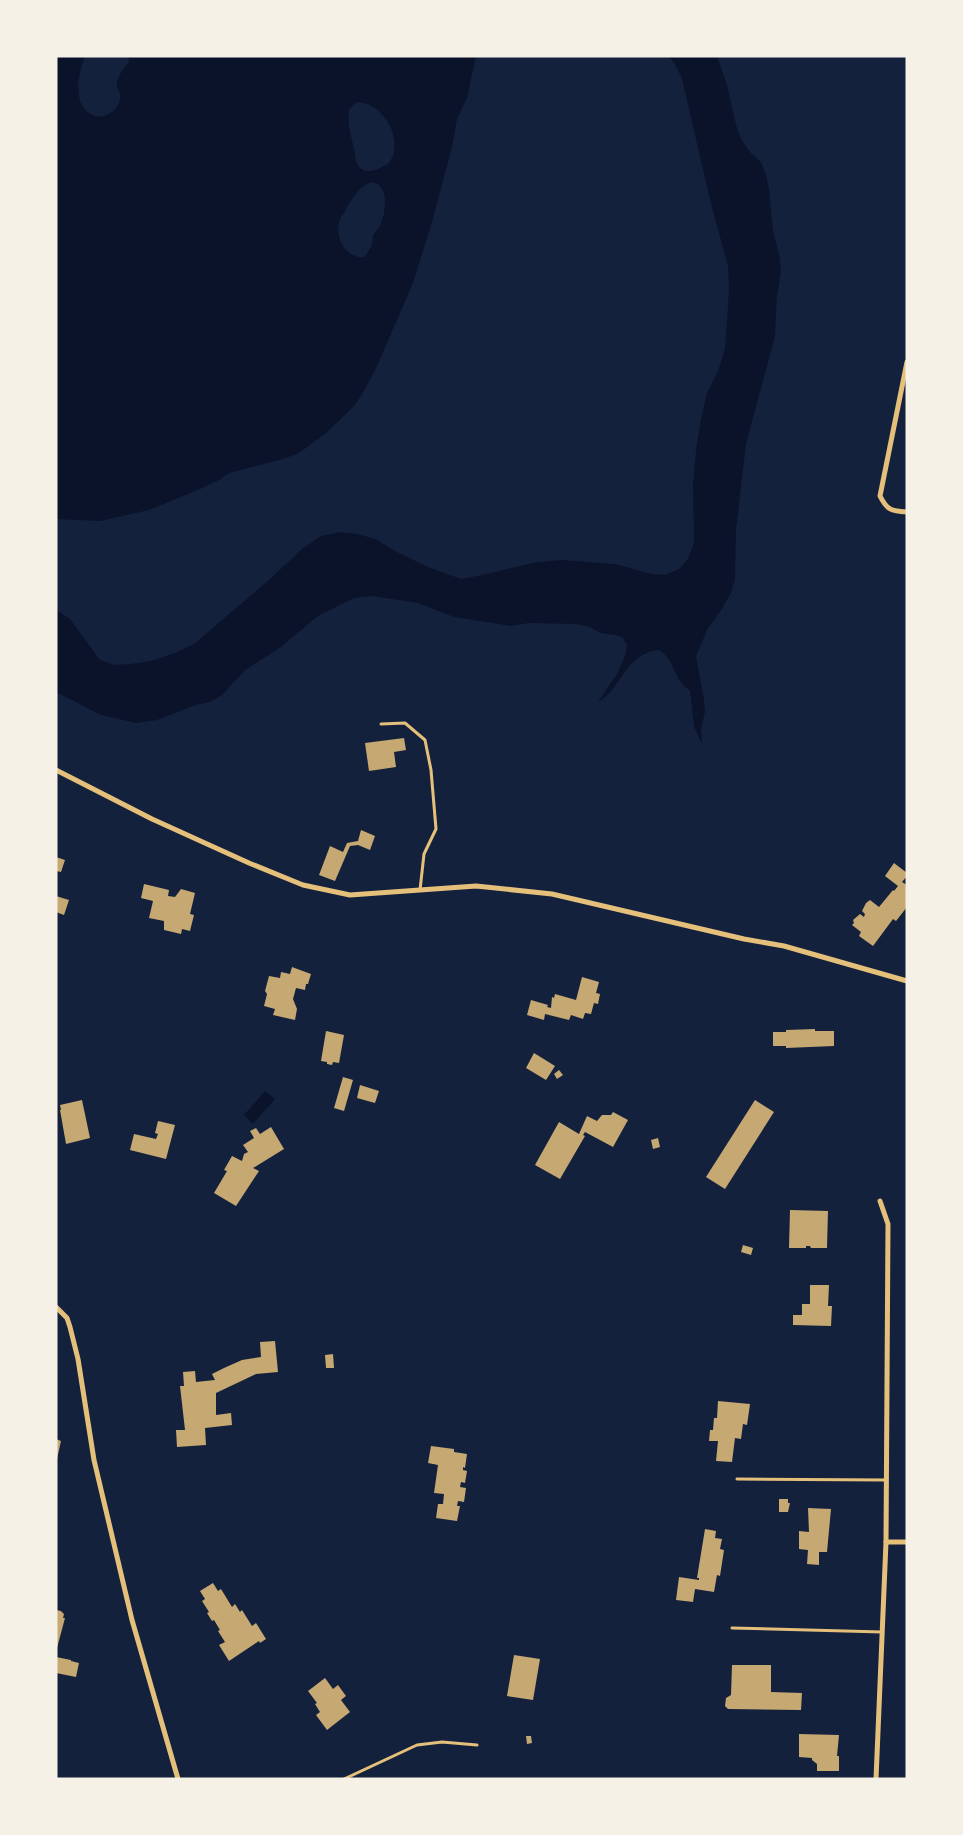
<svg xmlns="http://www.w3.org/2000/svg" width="963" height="1835" font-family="'Fira Sans',sans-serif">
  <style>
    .water { fill: #0b132b; fill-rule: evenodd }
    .building { fill: #c6a872 }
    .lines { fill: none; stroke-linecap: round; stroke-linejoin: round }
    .service { stroke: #e5c07b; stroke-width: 3 }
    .minor { stroke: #e5c07b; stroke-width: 5 }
  </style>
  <rect width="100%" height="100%" fill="#14213d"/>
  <g class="water">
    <path d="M 56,56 L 85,56 C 78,74 71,107 95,116 C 101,118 108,115 113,111 C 118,107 121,100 120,93 C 119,91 117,89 117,86 C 116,77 124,68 129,62 L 128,56 L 476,56 L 467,98 L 457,119 L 452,147 L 432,222 L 413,283 L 377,366 L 364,391 L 355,405 L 325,434 L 299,453 L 283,459 L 229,473 L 219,480 L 200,489 L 149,510 L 100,521 L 56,519 ZM 357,102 C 380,103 398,129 394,152 C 393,156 391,160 389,163 C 380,169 364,177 357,164 C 355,160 356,154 354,149 C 351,135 347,124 349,109 ZM 372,182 L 378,184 L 384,192 L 385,200 L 384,214 L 380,226 L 373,235 L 372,245 L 365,257 C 345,259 334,237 340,219 C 341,216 345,212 346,209 C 354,196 358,187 372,182 Z"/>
    <path d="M 669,56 L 717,56 L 727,85 L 736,125 L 742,141 L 751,153 L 761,162 L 766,175 L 769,190 L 773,230 L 780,258 L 781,271 L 777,296 L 775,336 L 746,444 L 736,530 L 735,579 L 731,593 L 720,612 L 708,628 L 696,656 L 704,700 L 705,712 L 701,729 L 702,744 L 694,727 L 690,690 C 674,683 676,660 659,650 C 624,654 623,688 598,702 L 617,674 L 625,656 L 627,645 L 623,638 L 616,635 L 600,633 L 590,627 L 576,624 L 529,623 L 511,626 L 454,617 L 418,603 L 372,596 L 354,598 L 318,616 L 281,647 L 245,670 L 222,695 L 210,702 L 196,705 L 157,720 L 136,723 L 101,715 L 56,692 L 56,610 L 70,619 L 100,660 L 115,665 L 131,664 L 151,661 L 175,653 L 194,644 L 270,579 L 302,549 L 321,536 L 340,532 L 358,534 L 375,539 L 397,552 L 428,567 L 461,579 L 482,575 L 532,563 L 561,560 L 615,564 L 652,574 L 665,575 L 679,569 L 688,559 L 694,542 L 693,484 L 696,450 L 701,419 L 707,393 L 718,371 L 725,349 L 729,290 L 728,266 L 711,204 L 682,79 L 676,66 Z"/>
    <polygon points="265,1091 275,1099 253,1124 244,1115"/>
  </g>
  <g class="building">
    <polygon points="404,738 406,750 394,752 396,767 369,771 365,743"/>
    <polygon points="361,830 375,836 370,850 358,845 350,846 335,881 319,875 330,846 343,852 347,843 358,841"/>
    <polygon points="56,857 65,860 61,872 56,871"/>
    <polygon points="894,863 907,873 907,876 902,882 907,885 907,907 896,921 893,919 873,946 859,936 861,932 852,925 854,923 853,920 860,914 864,917 865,914 862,911 866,903 870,900 879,907 893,890 894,891 898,886 885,876"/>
    <polygon points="144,884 169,890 168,896 175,897 181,889 195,893 190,914 194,915 190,931 182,929 181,934 164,930 164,921 149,918 153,901 141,898"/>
    <polygon points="56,896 69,900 64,915 56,912"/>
    <polygon points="292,967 311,974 308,984 306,984 305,990 296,988 293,999 297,1009 295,1020 273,1015 275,1009 264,1006 267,994 265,991 269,976 280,978 281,972 290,974"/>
    <polygon points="582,977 599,982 596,993 600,994 598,1004 594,1003 591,1014 585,1013 583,1019 571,1015 569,1020 545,1014 544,1020 527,1015 531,1000 548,1005 547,1007 551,1008 552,997 554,998 555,994 576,1000"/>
    <polygon points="815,1029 815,1031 834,1031 834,1046 786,1048 786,1046 773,1046 773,1032 786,1032 786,1030"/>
    <polygon points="326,1031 344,1035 339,1063 333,1062 332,1065 327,1064 327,1062 321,1061"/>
    <polygon points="534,1053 555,1066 546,1080 526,1068"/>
    <polygon points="559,1070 563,1075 557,1079 554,1074"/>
    <polygon points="343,1077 353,1080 344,1111 334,1108"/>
    <polygon points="360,1085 379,1091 375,1103 357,1098"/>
    <polygon points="82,1100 90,1138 66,1144 60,1110 61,1110 60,1105"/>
    <polygon points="755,1100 774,1112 725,1189 706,1177"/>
    <polygon points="613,1112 628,1120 613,1147 585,1132 583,1135 585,1136 560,1179 535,1165 559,1122 579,1134 587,1116 597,1121 602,1115 611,1115"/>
    <polygon points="158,1121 175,1125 166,1159 130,1150 134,1134 156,1139 158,1134 155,1133"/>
    <polygon points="271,1127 284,1149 253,1168 259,1171 236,1206 214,1193 227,1171 224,1170 232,1156 242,1161 244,1154 248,1152 243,1145 254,1138 250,1131 256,1128 260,1134"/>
    <polygon points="658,1138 660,1147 653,1149 651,1140"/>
    <polygon points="790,1210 828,1211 827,1248 811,1248 810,1246 806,1246 806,1248 789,1248"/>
    <polygon points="743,1245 753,1248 751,1255 741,1252"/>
    <polygon points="810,1285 829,1285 828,1306 832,1306 831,1326 793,1325 793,1315 802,1315 802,1304 810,1304"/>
    <polygon points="275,1341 278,1372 256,1374 216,1393 216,1415 231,1413 232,1425 205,1428 206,1445 177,1447 176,1430 185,1430 180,1386 184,1386 183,1372 195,1371 196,1382 215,1380 212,1374 224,1368 242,1360 261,1357 260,1342"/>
    <polygon points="333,1354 334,1368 326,1368 325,1355"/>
    <polygon points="718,1401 750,1404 747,1425 743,1424 741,1439 735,1438 732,1462 716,1461 718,1441 709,1441 710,1430 713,1430 714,1418 717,1418"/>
    <polygon points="56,1439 61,1441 57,1459 56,1459"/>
    <polygon points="431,1446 454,1449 454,1452 467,1454 465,1468 463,1467 463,1470 467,1471 465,1483 461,1482 460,1487 466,1488 464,1502 458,1501 457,1506 460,1506 457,1521 436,1518 438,1504 443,1504 444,1494 434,1493 438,1465 428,1463"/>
    <polygon points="779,1499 788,1499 788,1503 790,1503 788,1512 779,1512"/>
    <polygon points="808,1508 831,1509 827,1552 819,1552 819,1565 807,1564 808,1550 799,1549 799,1531 809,1532"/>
    <polygon points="705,1529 716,1531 715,1538 722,1539 720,1549 724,1550 720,1576 717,1575 714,1592 695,1589 693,1602 676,1600 679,1577 699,1580 699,1578 697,1578"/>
    <polygon points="213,1583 218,1591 221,1589 232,1607 235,1604 240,1612 242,1610 252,1626 256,1623 266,1639 260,1643 259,1641 229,1661 219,1645 225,1642 218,1631 220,1630 214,1620 212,1621 207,1613 209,1612 202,1601 205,1599 200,1591"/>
    <polygon points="56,1610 61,1611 64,1614 63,1618 65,1618 57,1648"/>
    <polygon points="514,1655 540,1659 533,1700 507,1696"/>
    <polygon points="56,1657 71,1660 71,1661 79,1663 76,1677 56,1673"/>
    <polygon points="732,1665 771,1665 771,1692 802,1693 801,1710 728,1709 725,1706 726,1698 731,1695"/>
    <polygon points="325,1678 333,1689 338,1685 346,1696 341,1700 350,1712 327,1730 316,1715 320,1712 315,1704 317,1703 308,1691"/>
    <polygon points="799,1734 839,1735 837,1756 839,1756 839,1771 817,1771 817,1764 812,1760 812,1758 799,1757"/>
    <polygon points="526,1736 531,1736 532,1743 527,1744"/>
  </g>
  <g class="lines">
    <g class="service">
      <polyline points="381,724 405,723 425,740 431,770 436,829 424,854 420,890"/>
      <polyline points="737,1479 886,1480"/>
      <polyline points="732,1628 882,1632"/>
      <polyline points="344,1779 417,1745 442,1742 477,1745"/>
    </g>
    <g class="minor">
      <path d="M 907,362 L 880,496 C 887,510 891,511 907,512"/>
      <polyline points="56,770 152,819 249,863 303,885 350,895 476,886 552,894 744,939 784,946 907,981"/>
      <polyline points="56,1307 67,1318 70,1327 78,1359 94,1460 132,1620 178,1779"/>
      <polyline points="886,1542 907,1542"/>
      <polyline points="876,1779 886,1542 888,1224 880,1201"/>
    </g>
  </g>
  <rect width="963" height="1835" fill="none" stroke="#f6f1e7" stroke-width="115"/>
</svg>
